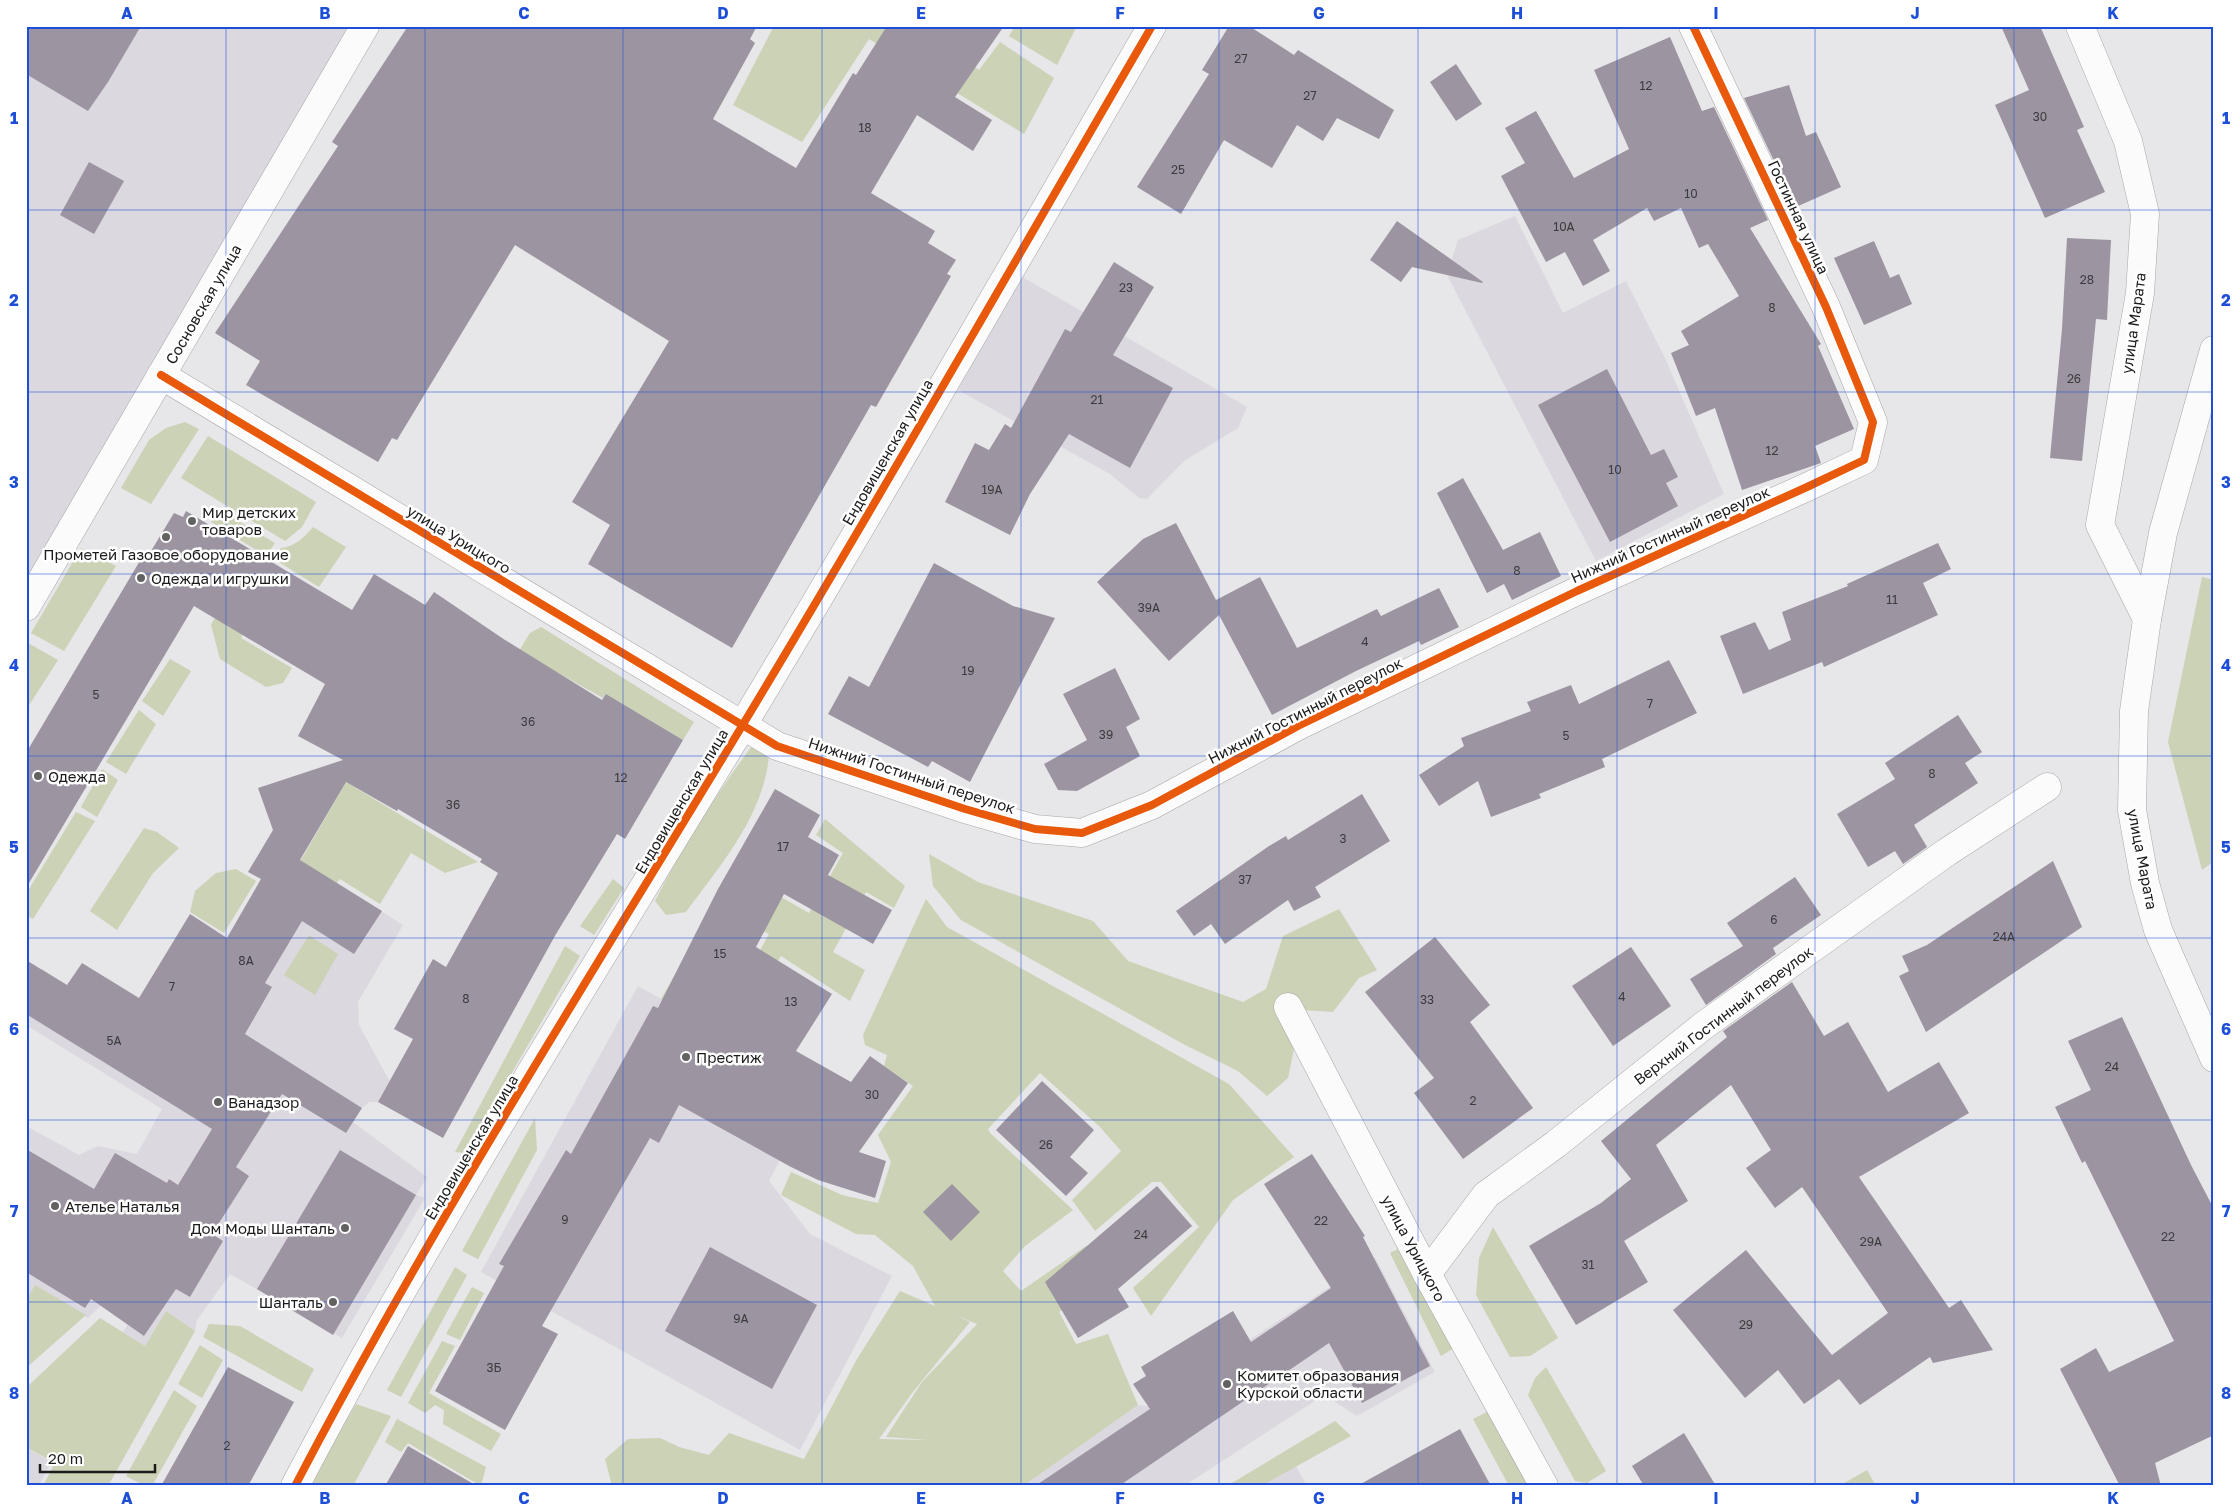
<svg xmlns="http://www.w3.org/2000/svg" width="2240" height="1512" font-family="'Golos Text',sans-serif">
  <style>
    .built { fill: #dcd8df }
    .green { fill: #ccd2b5; fill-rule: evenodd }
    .building { fill: #9c95a1 }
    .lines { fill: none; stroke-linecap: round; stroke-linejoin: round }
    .minor-casing { stroke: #a7a6a8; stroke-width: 29 }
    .secondary-casing { stroke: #a7a6a8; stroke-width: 29 }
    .minor { stroke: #fbfbfc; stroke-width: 28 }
    .secondary { stroke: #fbfbfc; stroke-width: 28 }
    .cycleway-casing { stroke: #fff; stroke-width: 11 }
    .cycleway { stroke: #e8590c; stroke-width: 8 }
    .grid { fill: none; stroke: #1d4ed8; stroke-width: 1; stroke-opacity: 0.55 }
    .poi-dot { fill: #626263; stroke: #fff; stroke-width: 2 }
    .labels { text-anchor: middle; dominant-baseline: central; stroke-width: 5; stroke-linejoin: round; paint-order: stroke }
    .number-label { font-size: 12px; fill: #3b3a3d }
    .street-label { font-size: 15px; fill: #1b1b1c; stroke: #fff }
    .poi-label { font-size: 15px; fill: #1b1b1c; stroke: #fff; text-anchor: start }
    .neatline { fill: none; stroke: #1d4ed8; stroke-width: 2 }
    .grid-label { font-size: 16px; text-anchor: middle; font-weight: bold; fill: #1d4ed8 }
  </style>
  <rect width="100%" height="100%" fill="#e7e6e8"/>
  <g class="built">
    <polygon points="26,26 365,26 26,607"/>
    <polygon points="1515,216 1563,313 1626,281 1665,358 1724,494 1596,561 1447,275 1458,240"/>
    <polygon points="1019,275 1247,407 1238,428 1184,461 1147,499 1139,498 1110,474 958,390"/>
    <polygon points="261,879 340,885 403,925 358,1002 359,1025 390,1082 378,1102 369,1102 362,1108 281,1057 346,1133 353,1122 427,1177 416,1195 425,1198 342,1338 230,1274 197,1320 195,1331 166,1311 145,1346 123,1332 145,1298 110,1297 88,1318 35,1285 26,1300 26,1126 79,1155 98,1146 137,1154 162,1109 26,1025 26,995 42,969 67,985 184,1011"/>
    <polygon points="638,986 819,1086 769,1181 810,1234 892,1276 800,1450 481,1272"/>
    <polygon points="1375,1257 1435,1372 1433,1373 1357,1416 1324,1395 1184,1486 1023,1486 1138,1405 1147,1406 1178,1387"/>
    <polygon points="26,1447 51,1462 39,1486 26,1486"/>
    <polygon points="1296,1466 1307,1486 1261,1486"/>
  </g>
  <g class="green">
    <polygon points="774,26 916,26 979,70 1000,42 1054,78 1024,134 869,39 802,142 733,105"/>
    <polygon points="1015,26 1077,26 1057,65 1009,36"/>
    <polygon points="185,422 199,429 151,504 121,488 149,440 166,428"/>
    <polygon points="208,436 316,502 302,527 285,541 181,478"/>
    <polygon points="220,510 275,543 266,556 211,522"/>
    <path d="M 313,527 L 346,547 L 319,587 L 274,559 L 281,548 C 294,547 305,537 313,527 Z"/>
    <polygon points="81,548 116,566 64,651 31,633"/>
    <polygon points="2202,577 2214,580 2214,861 2202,870 2168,742"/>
    <polygon points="216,616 244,632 241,638 292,668 283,683 266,687 220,659 211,625"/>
    <polygon points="541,627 694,722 683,740 606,694 603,698 519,651 530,633"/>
    <polygon points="28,643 58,660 26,710 26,646"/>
    <polygon points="170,659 191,671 163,716 142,701"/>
    <polygon points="139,710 156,724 126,774 106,762"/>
    <path d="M 752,746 L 769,755 C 764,815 721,865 686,912 L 666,915 L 655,901 C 683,846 715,796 752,746 Z"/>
    <polygon points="102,769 118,780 97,817 81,807"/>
    <polygon points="346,782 478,862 445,873 411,853 380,904 340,879 335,885 293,874"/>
    <polygon points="76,812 95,821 33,919 26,915 26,894"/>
    <polygon points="825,819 905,886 894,908 866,892 833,952 865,970 850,1001 781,956 744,1016 721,1032 661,999 676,973 733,1000 769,934 712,904 767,889 809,913 843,853 816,835"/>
    <polygon points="144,828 157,832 179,848 153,873 117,930 90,911"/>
    <polygon points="929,854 978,882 1093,921 1128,961 1243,1002 1266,989 1283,936 1339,909 1377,970 1359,978 1333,1012 1302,1010 1285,1025 1294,1049 1288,1078 1267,1096 1238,1071 1185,1045 961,920 933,886"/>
    <polygon points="236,869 256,881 224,933 190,912 195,891 216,873"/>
    <polygon points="613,879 624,888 594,935 580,926"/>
    <path d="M 926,899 L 947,927 L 1229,1084 L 1294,1157 L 1233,1200 L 1151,1316 L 1133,1288 L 1199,1227 L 1161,1182 L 1152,1182 L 1095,1231 L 1072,1200 L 1121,1151 L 1100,1127 L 1040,1073 L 988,1129 L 990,1133 L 1073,1210 L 1025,1246 L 1003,1271 L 1021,1291 L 1086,1246 L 1113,1276 L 1059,1312 L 1076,1344 L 1108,1334 L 1138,1405 L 1023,1486 L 612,1486 L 605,1459 L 628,1439 L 660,1438 L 679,1447 L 709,1455 L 729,1433 L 804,1459 L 857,1359 L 900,1291 L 935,1306 L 913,1266 L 875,1235 L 856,1234 L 781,1195 L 791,1172 L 842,1195 L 878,1203 L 891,1162 L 878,1135 L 913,1086 L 884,1066 L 887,1055 L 865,1045 L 863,1035 ZM 955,1315 L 977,1324 L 922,1382 L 886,1437 L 928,1440 L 879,1439 L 912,1393 L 970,1322 Z"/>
    <polygon points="309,935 338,954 315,995 284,975"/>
    <polygon points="565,946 580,956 465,1153 455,1152"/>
    <polygon points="535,1118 537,1150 478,1259 462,1251"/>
    <polygon points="1493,1227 1558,1338 1530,1356 1510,1357 1476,1295 1479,1258"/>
    <polygon points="1404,1246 1457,1346 1441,1356 1390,1253"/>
    <polygon points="455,1267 467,1275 401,1397 387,1390"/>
    <polygon points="35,1285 86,1315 26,1368 26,1300"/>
    <polygon points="472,1287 484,1293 460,1340 446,1334"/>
    <polygon points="166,1311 195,1331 108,1486 43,1486 55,1463 26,1447 26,1388 100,1318 145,1346"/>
    <polygon points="209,1324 240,1326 314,1369 302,1392 203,1337"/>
    <polygon points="442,1341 455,1346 429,1393 501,1434 491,1451 443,1424 444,1410 435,1405 425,1413 408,1403"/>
    <polygon points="200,1345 223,1360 202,1398 178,1384"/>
    <polygon points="1546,1367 1606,1471 1587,1483 1575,1481 1528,1395 1535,1378"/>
    <polygon points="174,1390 197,1406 152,1486 145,1486 126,1476"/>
    <polygon points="356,1404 391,1416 353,1486 308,1486"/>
    <polygon points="1491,1410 1531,1486 1509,1486 1473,1419"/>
    <polygon points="397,1419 486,1467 481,1486 408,1443 401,1452 385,1442"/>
    <polygon points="1335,1421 1351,1436 1261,1486 1227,1486"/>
    <polygon points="1867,1470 1876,1486 1839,1486"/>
  </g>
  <g class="building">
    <polygon points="26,26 141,26 108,82 88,111 26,74"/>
    <polygon points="408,26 757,26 750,39 755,43 713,119 796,168 853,73 856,75 887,26 1004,26 955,97 992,120 973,151 917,115 871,193 935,231 928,243 956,260 947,274 951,276 876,407 871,405 732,648 588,564 610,525 572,502 669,341 515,245 397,440 392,438 378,462 246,385 260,361 215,333 338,146 332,142"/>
    <polygon points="1229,26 1249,26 1294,55 1298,50 1394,110 1379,139 1337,118 1323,141 1297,125 1272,168 1224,140 1181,214 1137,187 1209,74 1202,70"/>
    <polygon points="2001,26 2040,26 2084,127 2077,130 2105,192 2045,218 1995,105 2029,90"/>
    <polygon points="1670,37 1702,111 1714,107 1768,220 1750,228 1821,344 1818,346 1854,429 1815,446 1821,463 1742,490 1715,408 1696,416 1671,353 1689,345 1681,331 1739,296 1708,244 1699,248 1681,208 1654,221 1647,208 1593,240 1610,271 1583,286 1565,252 1546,262 1501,176 1525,163 1505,128 1536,111 1574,178 1629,149 1594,70"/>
    <polygon points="1456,64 1482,104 1456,121 1430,82"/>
    <polygon points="1789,85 1806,136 1816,132 1841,187 1796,207 1744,98"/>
    <polygon points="89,162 124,181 94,234 60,215"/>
    <polygon points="1397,221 1483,282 1482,283 1412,267 1401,282 1370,260"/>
    <polygon points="2067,238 2111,240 2107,320 2096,319 2082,461 2050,458 2062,329"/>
    <polygon points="1874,241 1890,278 1899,274 1912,304 1864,325 1834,258"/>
    <polygon points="1114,262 1154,287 1113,355 1173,388 1130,468 1069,434 1030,494 1010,535 945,502 975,443 989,450 1005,424 1011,428 1065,329 1071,332"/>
    <polygon points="1607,369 1651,455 1664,449 1678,477 1666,483 1678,506 1610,542 1538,405"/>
    <polygon points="1463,478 1503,550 1540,532 1561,576 1512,600 1504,584 1487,593 1437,493"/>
    <polygon points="186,511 352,610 374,574 425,605 434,592 505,640 602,700 606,694 683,740 625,839 617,834 556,934 443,1138 378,1102 413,1039 394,1029 433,959 446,967 498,873 480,862 482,859 398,809 397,811 346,782 300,860 382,911 354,954 302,921 265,983 272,987 245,1034 362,1108 346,1133 282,1094 236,1167 249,1176 212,1234 223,1241 190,1297 176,1289 144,1336 91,1299 85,1308 26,1272 26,1149 94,1189 115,1153 167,1183 169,1179 178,1185 212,1129 26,1014 26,960 67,985 82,963 139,998 190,914 227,938 261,879 248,872 273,830 258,788 343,760 298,736 325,684 194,606 26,888 26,753 141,559 145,561 174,513 183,517"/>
    <polygon points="1176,523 1216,600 1260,577 1297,648 1377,609 1381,616 1439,588 1459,627 1421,645 1419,641 1354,672 1272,715 1219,615 1169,661 1097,582 1143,539"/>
    <polygon points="1938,543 1951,569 1923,583 1938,615 1824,667 1822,662 1743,694 1720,636 1755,622 1769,650 1791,640 1782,612 1848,586 1847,584"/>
    <polygon points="934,563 1013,606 1055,618 970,782 932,761 928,767 828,714 849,676 869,687"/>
    <polygon points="1669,660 1697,713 1602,759 1605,767 1539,794 1541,798 1491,817 1478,781 1439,806 1419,775 1464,746 1461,738 1531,711 1527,702 1571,685 1579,704"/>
    <polygon points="1115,668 1140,719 1126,727 1140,756 1077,791 1058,790 1044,764 1087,740 1063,694"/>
    <polygon points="1958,715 1982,752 1965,763 1978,783 1914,825 1927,847 1903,864 1895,851 1868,867 1837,814 1895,779 1885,763"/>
    <polygon points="775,789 820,815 808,837 839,855 828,875 892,910 873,944 784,894 756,947 832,994 796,1051 851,1082 870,1056 908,1083 859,1152 886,1161 875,1198 818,1180 791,1167 679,1105 659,1143 650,1138 542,1326 558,1334 505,1430 435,1391 504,1266 499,1264 566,1150 571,1154 653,1006 658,1008 718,889"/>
    <polygon points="1362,794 1390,841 1315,887 1321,897 1294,911 1288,900 1225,944 1211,924 1194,936 1176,911 1269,846 1286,836 1288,840"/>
    <polygon points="2053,861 2082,927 1926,1032 1899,976 1909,971 1902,956 1927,945"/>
    <polygon points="1795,877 1821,915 1773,948 1776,954 1706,1005 1690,979 1743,946 1727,923"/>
    <polygon points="1435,937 1490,1005 1470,1022 1533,1108 1463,1159 1414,1093 1434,1078 1365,992"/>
    <polygon points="1631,947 1671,1006 1613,1046 1572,986"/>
    <polygon points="1792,982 1824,1036 1848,1022 1888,1092 1939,1062 1969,1113 1859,1177 1949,1308 1961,1300 1993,1350 1933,1363 1930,1357 1860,1405 1839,1379 1804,1404 1778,1370 1745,1398 1673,1310 1746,1250 1832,1355 1888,1313 1802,1187 1775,1208 1746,1168 1771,1150 1731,1085 1656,1145 1688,1201 1624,1241 1648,1282 1576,1325 1529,1246 1601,1203 1631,1179 1601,1141 1727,1037 1723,1031"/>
    <polygon points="2122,1017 2191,1165 2214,1209 2214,1435 2155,1463 2161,1486 2120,1486 2060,1369 2096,1348 2109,1372 2174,1341 2085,1161 2082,1163 2055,1107 2091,1090 2068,1041"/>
    <polygon points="1042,1081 1094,1130 1070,1157 1088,1173 1066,1196 996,1130"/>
    <polygon points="340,1150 416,1195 333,1335 257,1289"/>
    <polygon points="1312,1154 1365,1236 1363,1237 1430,1366 1362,1403 1329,1343 1119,1486 1035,1486 1150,1409 1133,1384 1146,1376 1141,1367 1233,1311 1251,1342 1331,1288 1264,1184"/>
    <polygon points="952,1184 980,1212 951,1241 923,1212"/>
    <polygon points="1157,1186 1192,1226 1118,1289 1129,1307 1078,1338 1045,1282"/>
    <polygon points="710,1247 817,1305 772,1389 665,1331"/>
    <polygon points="228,1367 294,1402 248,1486 161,1486"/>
    <polygon points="1460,1429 1491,1486 1357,1486"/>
    <polygon points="1684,1433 1716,1486 1644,1486 1632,1466"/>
    <polygon points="408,1446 477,1486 385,1486"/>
  </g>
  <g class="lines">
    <defs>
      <g id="minor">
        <polyline points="2080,26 2128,141 2145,214 2140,293 2100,525 2147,619"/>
        <polyline points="161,375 777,746 965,809 1035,829 1082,833 1152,805 1298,726 1577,591 1807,487 1864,460 1873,422 1826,307 1693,26"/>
        <polyline points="26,607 365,26"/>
        <polyline points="1288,1007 1427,1274 1544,1486"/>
        <polyline points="1427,1274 1486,1195 1556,1144 1703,1026 1947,852 2047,787"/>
        <path d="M 295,1486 C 430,1227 588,981 739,731 C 880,498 1015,261 1152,26"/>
      </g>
      <polyline id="secondary" points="2214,350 2163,533 2147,619 2134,711 2132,810 2145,883 2158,930 2214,1058"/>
    </defs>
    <use href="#minor" class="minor-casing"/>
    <use href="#secondary" class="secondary-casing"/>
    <use href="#minor" class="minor"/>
    <use href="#secondary" class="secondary"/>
    <defs>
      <g id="cycleway">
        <polyline points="161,375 777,746 965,809 1035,829 1082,833 1152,805 1298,726 1577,591 1807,487 1864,460 1873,422 1826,307 1693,26"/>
        <path d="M 295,1486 C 430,1227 588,981 739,731 C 880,498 1015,261 1152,26"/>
      </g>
    </defs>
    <use href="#cycleway" class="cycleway-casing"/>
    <use href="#cycleway" class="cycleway"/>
  </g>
  <path class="grid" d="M 226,26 L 226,1486M 425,26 L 425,1486M 623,26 L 623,1486M 822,26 L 822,1486M 1021,26 L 1021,1486M 1219,26 L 1219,1486M 1418,26 L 1418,1486M 1617,26 L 1617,1486M 1815,26 L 1815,1486M 2014,26 L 2014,1486M 26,210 L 2214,210M 26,392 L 2214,392M 26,574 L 2214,574M 26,756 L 2214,756M 26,938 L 2214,938M 26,1120 L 2214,1120M 26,1302 L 2214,1302"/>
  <g class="poi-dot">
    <circle cx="192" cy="521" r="5"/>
    <circle cx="166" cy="537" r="5"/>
    <circle cx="141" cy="578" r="5"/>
    <circle cx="38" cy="776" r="5"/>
    <circle cx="686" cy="1057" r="5"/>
    <circle cx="218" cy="1102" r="5"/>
    <circle cx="55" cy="1206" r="5"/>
    <circle cx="345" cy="1228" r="5"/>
    <circle cx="333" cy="1302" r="5"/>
    <circle cx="1227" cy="1384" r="5"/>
  </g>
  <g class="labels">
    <g class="number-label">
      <text x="1241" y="58">27</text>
      <text x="1646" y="85">12</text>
      <text x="1310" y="95">27</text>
      <text x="2040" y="116">30</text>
      <text x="865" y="127">18</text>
      <text x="1178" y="169">25</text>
      <text x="1691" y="193">10</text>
      <text x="1564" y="226">10А</text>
      <text x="2087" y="279">28</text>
      <text x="1126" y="287">23</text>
      <text x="1772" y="307">8</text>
      <text x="2074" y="378">26</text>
      <text x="1097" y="399">21</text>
      <text x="1772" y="450">12</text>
      <text x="1615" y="469">10</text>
      <text x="992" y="489">19А</text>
      <text x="1517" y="570">8</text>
      <text x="1892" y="599">11</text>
      <text x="1149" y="607">39А</text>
      <text x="1365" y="641">4</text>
      <text x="968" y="670">19</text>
      <text x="96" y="694">5</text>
      <text x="1650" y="703">7</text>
      <text x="528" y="721">36</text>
      <text x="1106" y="734">39</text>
      <text x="1566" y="735">5</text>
      <text x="1932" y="773">8</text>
      <text x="621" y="777">12</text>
      <text x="453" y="804">36</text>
      <text x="1343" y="838">3</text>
      <text x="783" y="846">17</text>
      <text x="1245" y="879">37</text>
      <text x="1774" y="919">6</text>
      <text x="2004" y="936">24А</text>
      <text x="720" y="953">15</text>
      <text x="246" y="960">8А</text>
      <text x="172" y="986">7</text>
      <text x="1622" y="996">4</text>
      <text x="466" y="998">8</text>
      <text x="1427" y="999">33</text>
      <text x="791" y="1001">13</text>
      <text x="114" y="1040">5А</text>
      <text x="2112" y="1066">24</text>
      <text x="872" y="1094">30</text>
      <text x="1473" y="1100">2</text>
      <text x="1046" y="1144">26</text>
      <text x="565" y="1219">9</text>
      <text x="1321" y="1220">22</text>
      <text x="1141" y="1234">24</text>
      <text x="2168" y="1236">22</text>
      <text x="1871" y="1241">29А</text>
      <text x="1588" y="1264">31</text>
      <text x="741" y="1318">9А</text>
      <text x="1746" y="1324">29</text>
      <text x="494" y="1367">3Б</text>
      <text x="227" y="1445">2</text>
    </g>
    <g class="street-label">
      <text transform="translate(1799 217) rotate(65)">Гостинная улица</text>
      <text transform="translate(203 304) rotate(-60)">Сосновская улица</text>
      <text transform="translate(2133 323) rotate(-82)">улица Марата</text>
      <text transform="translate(887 452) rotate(-60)">Ендовищенская улица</text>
      <text transform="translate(1670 534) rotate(-24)">Нижний Гостинный переулок</text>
      <text transform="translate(459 539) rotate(31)">улица Урицкого</text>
      <text transform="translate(1305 710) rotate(-27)">Нижний Гостинный переулок</text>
      <text transform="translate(912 775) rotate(18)">Нижний Гостинный переулок</text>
      <text transform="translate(681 801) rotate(-59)">Ендовищенская улица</text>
      <text transform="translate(2143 859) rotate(79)">улица Марата</text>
      <text transform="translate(1723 1015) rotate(-37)">Верхний Гостинный переулок</text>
      <text transform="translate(471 1147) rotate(-59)">Ендовищенская улица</text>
      <text transform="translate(1414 1248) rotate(62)">улица Урицкого</text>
    </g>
    <g class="poi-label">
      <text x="202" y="512">Мир детских<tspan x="202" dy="17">товаров</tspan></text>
      <text x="166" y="554" text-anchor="middle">Прометей Газовое оборудование</text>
      <text x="151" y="578">Одежда и игрушки</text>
      <text x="48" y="776">Одежда</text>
      <text x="696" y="1057">Престиж</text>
      <text x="228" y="1102">Ванадзор</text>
      <text x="65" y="1206">Ателье Наталья</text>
      <text x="335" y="1228" text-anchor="end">Дом Моды Шанталь</text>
      <text x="323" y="1302" text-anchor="end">Шанталь</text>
      <text x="1237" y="1375">Комитет образования<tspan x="1237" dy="17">Курской области</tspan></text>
    </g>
  </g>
  <rect width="2240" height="1512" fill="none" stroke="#ffffff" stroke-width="55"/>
  <path d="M40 1464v8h115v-8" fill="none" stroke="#1b1b1c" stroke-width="2.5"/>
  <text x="48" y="1464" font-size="15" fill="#1b1b1c" stroke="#ffffff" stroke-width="4" paint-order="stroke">20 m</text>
  <rect x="28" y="28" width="2184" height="1456" class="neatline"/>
  <g class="grid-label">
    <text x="127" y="19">A</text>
    <text x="325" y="19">B</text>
    <text x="524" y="19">C</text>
    <text x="723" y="19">D</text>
    <text x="921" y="19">E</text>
    <text x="1120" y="19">F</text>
    <text x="1319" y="19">G</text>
    <text x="1517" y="19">H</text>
    <text x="1716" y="19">I</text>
    <text x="1915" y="19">J</text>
    <text x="2113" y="19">K</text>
    <text x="14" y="124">1</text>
    <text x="2226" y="124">1</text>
    <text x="14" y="306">2</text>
    <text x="2226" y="306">2</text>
    <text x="14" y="488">3</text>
    <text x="2226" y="488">3</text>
    <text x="14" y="671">4</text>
    <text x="2226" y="671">4</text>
    <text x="14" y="853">5</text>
    <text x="2226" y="853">5</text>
    <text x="14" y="1035">6</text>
    <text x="2226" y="1035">6</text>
    <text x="14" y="1217">7</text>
    <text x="2226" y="1217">7</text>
    <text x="14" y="1399">8</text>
    <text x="2226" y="1399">8</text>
    <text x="127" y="1504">A</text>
    <text x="325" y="1504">B</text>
    <text x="524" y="1504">C</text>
    <text x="723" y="1504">D</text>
    <text x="921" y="1504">E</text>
    <text x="1120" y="1504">F</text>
    <text x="1319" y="1504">G</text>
    <text x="1517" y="1504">H</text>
    <text x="1716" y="1504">I</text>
    <text x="1915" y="1504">J</text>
    <text x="2113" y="1504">K</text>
  </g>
</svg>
